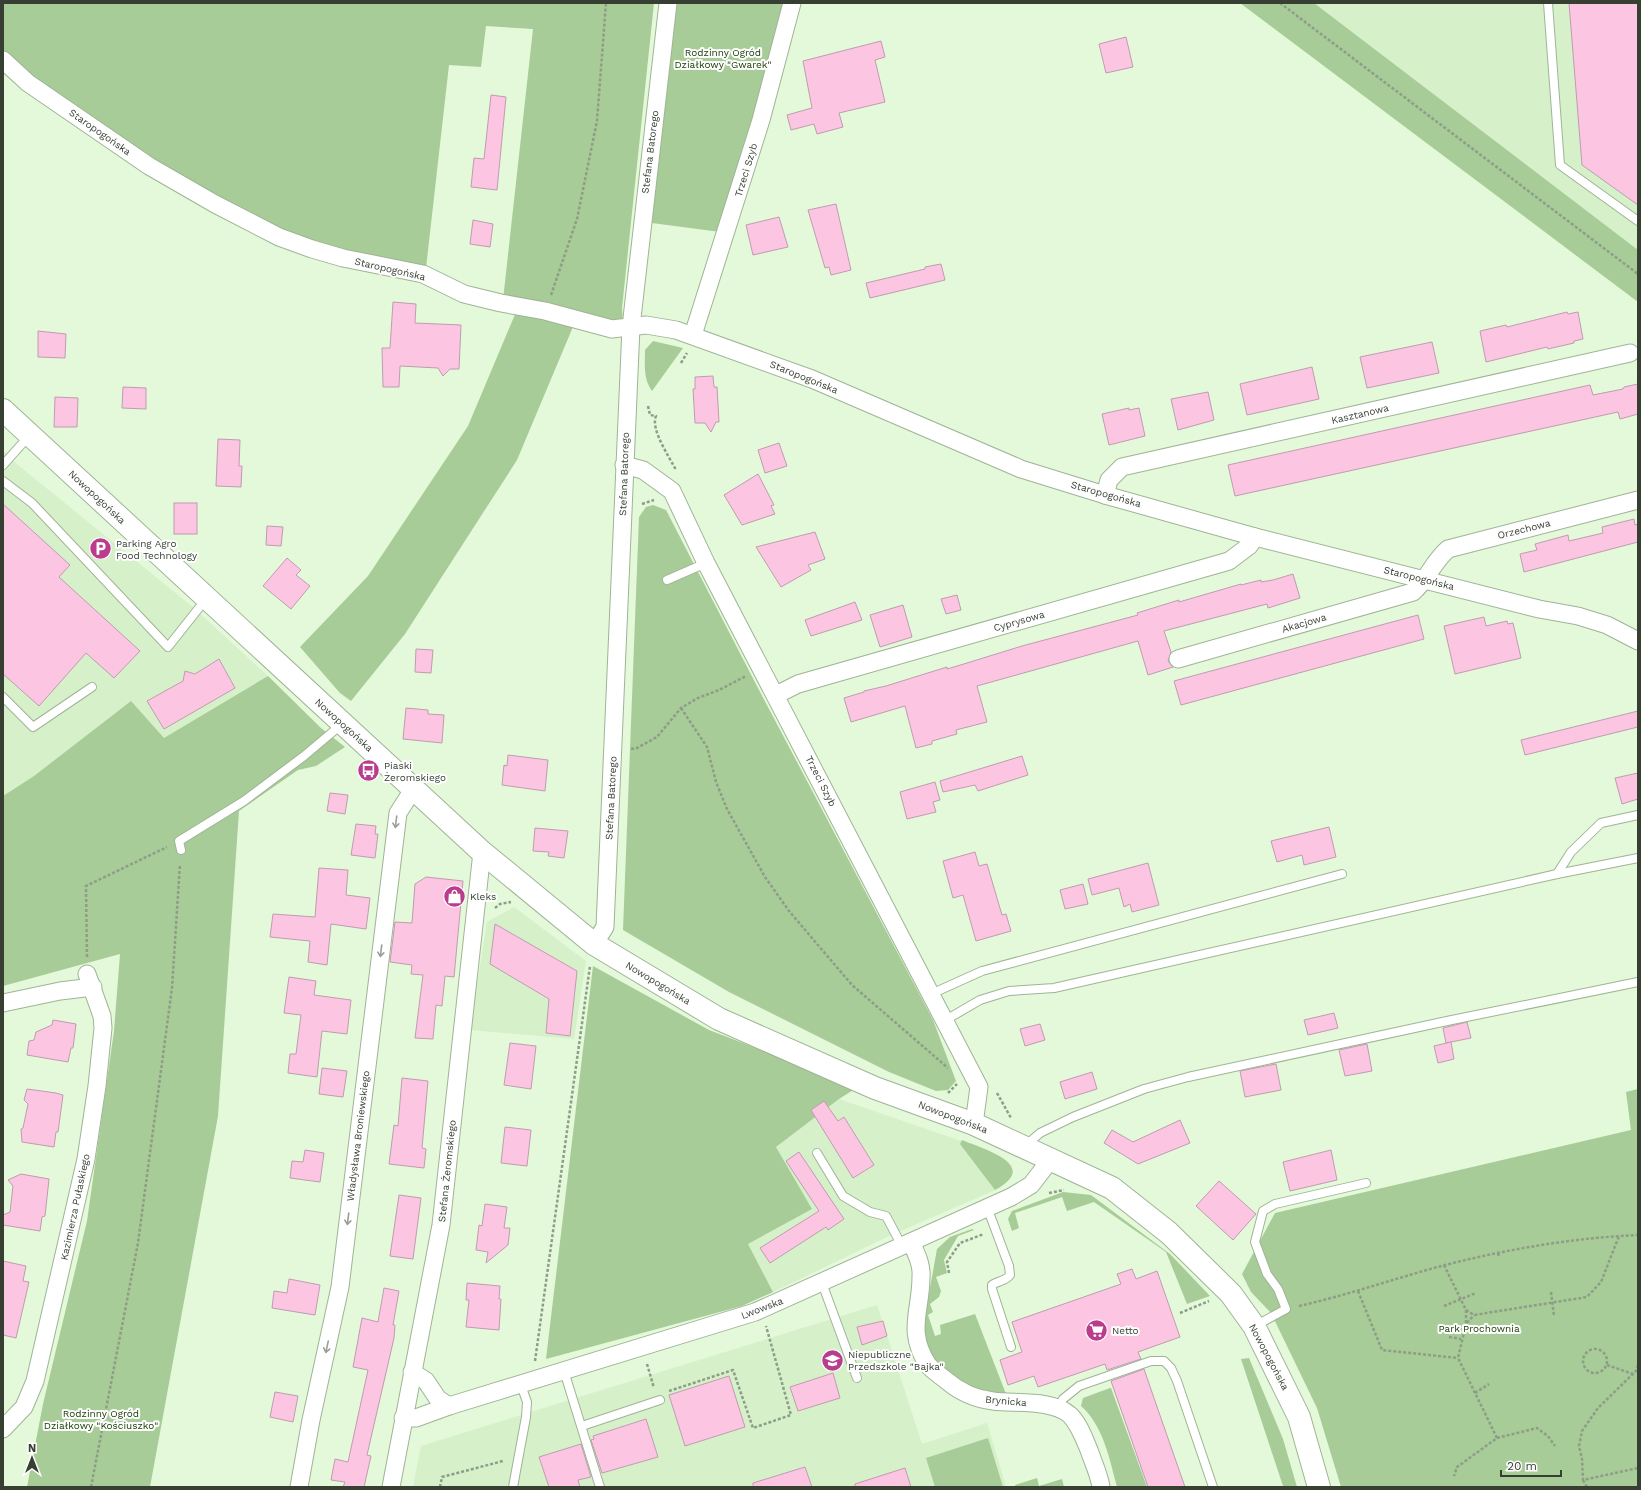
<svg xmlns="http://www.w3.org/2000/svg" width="1641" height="1490" font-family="'Work Sans',sans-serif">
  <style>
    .built { fill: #d6f0ca }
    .green { fill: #a7cc97 }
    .building { fill: #fcc6e3; stroke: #bf9caf }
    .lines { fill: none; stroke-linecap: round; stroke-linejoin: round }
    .lane-casing { stroke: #9fb496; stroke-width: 10 }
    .street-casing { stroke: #9fb496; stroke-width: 19 }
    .secondary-casing { stroke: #9fb496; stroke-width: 24 }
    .path { stroke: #8e9d87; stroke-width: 2.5; stroke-dasharray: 3 2; stroke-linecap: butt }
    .lane { stroke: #fff; stroke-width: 8 }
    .street { stroke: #fff; stroke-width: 17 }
    .secondary { stroke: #fff; stroke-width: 22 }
    .oneway { stroke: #9a9f98 }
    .labels { text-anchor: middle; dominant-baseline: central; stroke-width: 4; stroke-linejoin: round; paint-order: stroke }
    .park-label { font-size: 10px; fill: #153900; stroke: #fefefe }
    .street-label { font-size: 10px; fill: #363f32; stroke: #fefefe }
    .poi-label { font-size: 10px; fill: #363f32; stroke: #fefefe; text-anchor: start }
  </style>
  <rect width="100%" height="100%" fill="#e3f9d9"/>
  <g class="built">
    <polygon points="1314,3 1638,3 1638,250"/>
    <polygon points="3,450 18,465 194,608 268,676 164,739 131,701 34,776 3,796"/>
    <polygon points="514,907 586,961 574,1039 470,1030 487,922"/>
    <polygon points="839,1099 961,1141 995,1190 887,1237 773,1292 748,1244 812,1209 776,1147"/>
    <polygon points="877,1305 922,1444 987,1423 1006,1487 413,1487 421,1446"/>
  </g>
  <g class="green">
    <polygon points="3,3 654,3 622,308 624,336 575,322 517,460 405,634 351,701 340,693 300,647 368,576 468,426 516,312 502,309 533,29 486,26 481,67 449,65 426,268 343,250 288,235 152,159 32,78 3,52"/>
    <polygon points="674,3 792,3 728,233 652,223"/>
    <polygon points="1240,3 1314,3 1638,250 1638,302"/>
    <path d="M 653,341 L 683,348 L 652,391 C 643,379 645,364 645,350 Z"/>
    <polygon points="653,505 666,510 759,690 913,982 933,1020 956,1081 948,1090 936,1091 889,1072 729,992 623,930 639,517 646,507"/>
    <polygon points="268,676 321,728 345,747 316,766 298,770 239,811 218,1116 150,1487 27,1487 43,1404 87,1221 114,1031 120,954 3,986 3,796 34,776 131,701 164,738"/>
    <polygon points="593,966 709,1030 858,1087 839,1099 776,1147 812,1209 748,1244 773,1292 742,1306 546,1359"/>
    <polygon points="1638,1089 1638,1487 1341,1487 1317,1408 1271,1313 1251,1292 1242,1274 1275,1213 1631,1130 1626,1092"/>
    <path d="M 962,1140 C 983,1149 1042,1165 995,1190 L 960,1144 Z"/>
    <polygon points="1063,1192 1091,1195 1170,1254 1210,1296 1187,1304 1166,1252 1094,1202 1067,1211 1062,1197 1015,1213 1019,1228 1012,1231 1008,1219 1012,1211"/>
    <polygon points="972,1229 974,1230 958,1236 944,1260 947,1273 936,1277 941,1291 939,1297 930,1304 933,1312 928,1315 935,1336 941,1334 940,1325 975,1314 1006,1394 972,1388 931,1364 923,1327 937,1249 950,1237"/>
    <polygon points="1249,1358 1283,1439 1297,1487 1282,1487 1283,1486 1241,1359"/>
    <path d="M 1110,1388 L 1111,1388 L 1147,1487 L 1117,1487 C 1110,1460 1103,1425 1081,1406 L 1083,1398 Z"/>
    <polygon points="988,1438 1003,1487 935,1487 926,1458"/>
    <polygon points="1037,1478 1039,1486 1062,1479 1064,1487 1016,1487 1015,1485"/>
  </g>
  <g class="building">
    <polygon points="1569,3 1638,3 1638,205 1582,165"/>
    <polygon points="1126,37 1133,67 1106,73 1099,44"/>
    <polygon points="881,41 885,57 875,60 885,102 839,113 843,127 817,134 814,124 791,130 787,115 812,108 803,61"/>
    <polygon points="491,95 506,97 497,190 471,187 474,158 484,159"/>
    <polygon points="836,204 851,270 831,275 829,267 825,268 808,210"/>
    <polygon points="779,217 788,247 753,255 746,225"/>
    <polygon points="473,220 493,224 490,247 470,244"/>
    <polygon points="941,264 945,280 870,298 866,283 925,269 925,267"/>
    <polygon points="393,302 416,304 415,323 461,325 459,369 450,369 443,376 438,368 400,366 399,387 383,387 382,348 390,348"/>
    <polygon points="1567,312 1568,314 1578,312 1583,339 1574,341 1574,343 1548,349 1547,347 1486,362 1480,331 1506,325 1507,327"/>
    <polygon points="38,331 66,334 65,358 38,357"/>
    <polygon points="1432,342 1439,373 1367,388 1360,357"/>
    <polygon points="1312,367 1319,399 1247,415 1240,384"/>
    <polygon points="713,376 714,387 717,387 719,422 716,422 711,432 705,423 695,423 693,389 695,389 695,377"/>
    <polygon points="1638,384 1638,414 1620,419 1618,412 1235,496 1228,465 1590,385 1593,395 1623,389 1624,387"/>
    <polygon points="123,387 146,388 146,409 122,408"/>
    <polygon points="1208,392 1214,420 1178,430 1171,399"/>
    <polygon points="55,397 78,398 77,427 54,427"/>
    <polygon points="1129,408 1129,410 1139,408 1145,436 1109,445 1102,414"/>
    <polygon points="218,439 240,440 239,466 242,466 241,487 216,486"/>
    <polygon points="779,443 787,466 765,473 758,450"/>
    <polygon points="758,474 774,505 771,506 775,514 742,525 724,495"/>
    <rect x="174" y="503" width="23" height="31"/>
    <polygon points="3,504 70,565 59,577 140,651 114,678 86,653 39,706 3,674"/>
    <polygon points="1634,519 1635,525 1638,524 1638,542 1524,572 1520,554 1537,550 1535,544 1568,535 1569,541 1603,533 1602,527"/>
    <polygon points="267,526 283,527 281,546 266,545"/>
    <polygon points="815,532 825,559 808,565 811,570 781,587 756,547"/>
    <polygon points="287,558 301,570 296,575 310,586 291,609 263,586"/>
    <polygon points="1293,574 1300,598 1268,608 1267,604 1164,631 1171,652 1168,661 1173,667 1148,675 1138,641 977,686 987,722 956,730 957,734 932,741 932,744 916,748 905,706 851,722 844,698 864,692 864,691 886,686 947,667 947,669 967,663 1022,646 1138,615 1137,613 1179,600 1179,602 1241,584 1241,585 1261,580 1261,582 1273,580"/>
    <polygon points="957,595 961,610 946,614 941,599"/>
    <polygon points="855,602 862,620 811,636 805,620"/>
    <polygon points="903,605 912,637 880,647 870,615"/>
    <polygon points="1418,615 1424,639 1181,705 1174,681"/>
    <polygon points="1484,617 1486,626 1507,621 1508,624 1513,623 1521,658 1455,674 1444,626"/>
    <polygon points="416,649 433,650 431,673 415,672"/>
    <polygon points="219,659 235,688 164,729 147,701 183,681 185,671 195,674"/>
    <polygon points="406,708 428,710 428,714 444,715 442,743 403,739"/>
    <polygon points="1638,711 1638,727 1525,755 1521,740"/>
    <polygon points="508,755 548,760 545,791 502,785 504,765 507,766"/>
    <polygon points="1022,756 1028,775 978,791 975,785 943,792 940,781"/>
    <polygon points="1638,773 1638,799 1622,804 1615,778"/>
    <polygon points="935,782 940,800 933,802 936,812 907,819 900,792"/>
    <polygon points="330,793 348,795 345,814 327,811"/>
    <polygon points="356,824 376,826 375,834 378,834 375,858 351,855"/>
    <polygon points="1329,827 1336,857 1304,865 1302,855 1277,862 1271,841"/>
    <polygon points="535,828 568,831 564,858 548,856 549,852 533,851"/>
    <polygon points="975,852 979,866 987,864 1002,915 1006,914 1011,931 976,941 963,895 953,898 943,861"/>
    <polygon points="1148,863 1159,905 1132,912 1130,904 1124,907 1119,888 1092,895 1088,879"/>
    <polygon points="319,868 348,870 346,895 370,898 366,929 331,924 327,965 308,962 310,941 270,937 273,914 315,917"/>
    <polygon points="426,877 463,881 454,977 445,976 442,1006 436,1005 433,1039 415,1038 423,975 411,974 412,965 390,962 395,922 412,923 415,884"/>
    <polygon points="1083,884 1088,904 1065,909 1060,890"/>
    <polygon points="495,924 577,971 570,1036 546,1033 549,999 490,964"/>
    <polygon points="289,977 316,981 314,995 351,1000 347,1034 322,1031 317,1077 288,1073 290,1054 296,1054 301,1015 284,1013"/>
    <polygon points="1334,1013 1338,1028 1308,1035 1304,1020"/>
    <polygon points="53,1020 76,1024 73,1048 71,1048 68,1062 27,1055 29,1041 34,1040 36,1032 52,1025"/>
    <polygon points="1467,1022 1471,1038 1446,1043 1443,1028"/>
    <polygon points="1040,1024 1045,1040 1025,1046 1020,1029"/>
    <polygon points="1451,1042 1454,1059 1438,1063 1434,1046"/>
    <polygon points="510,1043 536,1046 531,1089 504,1085"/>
    <polygon points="1367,1044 1372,1071 1345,1076 1339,1050"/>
    <polygon points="1276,1064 1281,1090 1245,1097 1240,1071"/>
    <polygon points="322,1068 347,1071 343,1097 319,1094"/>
    <polygon points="1092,1072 1097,1089 1065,1099 1060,1082"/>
    <polygon points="402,1078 428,1081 422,1148 426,1149 424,1168 389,1164 394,1125 398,1126"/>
    <polygon points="27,1089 56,1093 63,1095 58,1132 56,1132 54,1147 22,1142 21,1129 23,1128 28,1104 24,1100"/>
    <polygon points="824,1101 838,1121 844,1117 874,1165 853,1178 811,1110"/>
    <polygon points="1180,1120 1190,1143 1138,1164 1104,1143 1112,1130 1133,1142"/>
    <polygon points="505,1127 531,1130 527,1166 501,1163"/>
    <polygon points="305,1150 324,1153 320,1182 290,1178 292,1161 303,1162"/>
    <polygon points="1331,1150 1337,1180 1290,1191 1283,1162"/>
    <polygon points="799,1152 844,1219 828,1230 826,1227 770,1263 760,1248 819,1211 786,1161"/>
    <polygon points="21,1174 49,1179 45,1216 42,1217 40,1231 3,1225 3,1215 10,1212 13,1186 8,1180"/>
    <polygon points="1219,1181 1256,1214 1233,1240 1196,1206"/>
    <polygon points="399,1195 421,1198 413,1259 390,1256"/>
    <polygon points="485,1204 507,1207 504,1228 510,1228 508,1245 486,1263 488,1252 476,1250 479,1225 482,1226"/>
    <polygon points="3,1261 26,1266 23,1281 29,1282 16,1338 3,1335"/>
    <polygon points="1132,1269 1136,1279 1157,1271 1180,1337 1138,1352 1141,1359 1107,1370 1105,1364 1038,1387 1034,1376 1008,1385 1000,1360 1022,1352 1012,1322 1121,1284 1117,1274"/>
    <polygon points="289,1279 320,1285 315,1315 272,1308 274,1291 287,1293"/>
    <polygon points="467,1283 500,1286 499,1299 501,1299 499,1330 466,1327 469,1300 466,1300"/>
    <polygon points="384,1288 399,1291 393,1325 395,1325 394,1338 367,1455 371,1456 364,1487 343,1487 345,1482 331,1480 335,1459 348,1462 368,1370 353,1367 362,1318 378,1322"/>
    <polygon points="883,1321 887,1336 862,1345 857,1327"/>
    <polygon points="1144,1369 1155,1401 1185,1487 1148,1487 1111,1381"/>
    <polygon points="833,1373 840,1398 798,1411 790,1387"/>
    <polygon points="729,1376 745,1427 685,1446 669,1395"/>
    <polygon points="275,1392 298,1396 293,1422 270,1417"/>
    <polygon points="646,1419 658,1457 602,1473 591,1440 594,1439 593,1436"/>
    <polygon points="581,1444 591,1477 578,1480 580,1487 549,1487 539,1457"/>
    <polygon points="805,1467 812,1487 753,1487 753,1483"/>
    <polygon points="905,1468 911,1487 855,1487 855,1484"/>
  </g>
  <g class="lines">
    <defs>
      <g id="lane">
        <polyline points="1548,3 1560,165 1638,221"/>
        <polyline points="3,465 29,436"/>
        <polyline points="3,481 32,503 168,647 206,599"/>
        <polyline points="667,580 706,563"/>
        <polyline points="3,697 33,727 92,687"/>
        <polyline points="181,850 179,841 244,801 304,756 342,724"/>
        <polyline points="1557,874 1571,852 1601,823 1638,815"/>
        <polyline points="931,994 982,971 1342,874"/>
        <polyline points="944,1021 980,1000 1009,991 1054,988 1557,874 1638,858"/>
        <polyline points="1025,1146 1040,1133 1073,1117 1144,1089 1188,1077 1447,1021 1638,982"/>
        <polyline points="817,1153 843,1196 870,1212 886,1216 902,1246"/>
        <path d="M 987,1207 L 1009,1266 L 1010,1275 C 1006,1281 998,1281 992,1285 L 992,1289 L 1011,1347"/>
        <polyline points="822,1283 857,1378"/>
        <polyline points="1255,1326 1286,1309 1278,1289 1267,1274 1255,1242 1263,1211 1275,1204 1366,1183"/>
        <polyline points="564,1371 600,1487"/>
        <polyline points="1058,1409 1063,1399 1079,1386 1151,1361 1164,1361 1171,1368 1177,1381 1213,1487"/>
        <polyline points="582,1426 660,1400"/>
        <polyline points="513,1487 526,1417 527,1402 521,1385"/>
      </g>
      <g id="street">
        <polyline points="3,60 28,83 149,166 215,204 279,237 312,249 343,258 423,274 464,294 501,303 545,311 612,329 646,325 676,330 812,379 1021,469 1105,495 1255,537 1539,609 1578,616 1607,625 1638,641"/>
        <polyline points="693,335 761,120 792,3"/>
        <polyline points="624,465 643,470 672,491 706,563 979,1087 974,1124"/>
        <polyline points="1105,495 1109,480 1122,467 1630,353"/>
        <path d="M 1178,659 L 1413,592 C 1428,579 1432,563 1448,549 L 1638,500"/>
        <polyline points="776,695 798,684 1229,561 1249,546 1255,537"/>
        <polyline points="594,944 605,927 631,327 668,3"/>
        <polyline points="3,1003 60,991 93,987"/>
        <path d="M 911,1242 C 916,1253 922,1264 921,1277 C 921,1311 906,1331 928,1365 C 933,1371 941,1376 947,1381 C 960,1392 976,1399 993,1401 C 1015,1404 1052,1399 1070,1415 C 1079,1424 1084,1438 1089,1450 C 1093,1462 1099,1474 1101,1487"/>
        <polyline points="412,1372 426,1381 438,1399 449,1406"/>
        <polyline points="403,1418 416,1418 449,1406 755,1312 1011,1197 1031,1185 1051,1159"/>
        <polyline points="3,1429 24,1407 35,1381 86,1159 97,1086 103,1028 102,1016 87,974"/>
        <polyline points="299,1487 311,1420 340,1287 398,813 414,788"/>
        <polyline points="391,1487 441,1225 482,852"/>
      </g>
      <polyline id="secondary" points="3,410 482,852 594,944 719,1019 875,1088 974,1124 1112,1188 1169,1233 1231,1294 1254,1326 1299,1417 1319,1487"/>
    </defs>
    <use href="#lane" class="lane-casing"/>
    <use href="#street" class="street-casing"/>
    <use href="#secondary" class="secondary-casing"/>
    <g class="path">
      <polyline points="1280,3 1638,274"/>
      <polyline points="551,295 577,219 597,121 606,3"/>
      <polyline points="681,363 687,353"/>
      <path d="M 648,406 L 650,415 L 656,416 C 650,429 670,458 676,470"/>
      <polyline points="642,504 654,500"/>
      <polyline points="681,708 707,747 716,782 727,809 765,877 789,911 852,985 948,1068"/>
      <polyline points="631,749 637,748 657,737 681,708 698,698 719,690 746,676"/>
      <polyline points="495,908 500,904 511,902"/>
      <polyline points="87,957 86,886 167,847"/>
      <polyline points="948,1093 957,1084"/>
      <polyline points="997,1093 1011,1118"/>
      <polyline points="1049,1193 1064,1190"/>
      <polyline points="1498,1253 1499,1258"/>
      <polyline points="1444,1265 1466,1310 1466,1324 1458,1358 1497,1438 1457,1467 1454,1476"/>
      <polyline points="949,1273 947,1262 960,1243 984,1234"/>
      <polyline points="1358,1291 1382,1350 1458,1358"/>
      <polyline points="1551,1292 1554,1316"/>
      <path d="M 1299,1306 C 1348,1295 1396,1278 1445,1265 C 1508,1249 1573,1238 1638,1235"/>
      <polyline points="1444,1306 1476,1293"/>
      <polyline points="1466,1310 1474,1315 1587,1297 1601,1282 1619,1236"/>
      <polyline points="1180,1313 1209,1301"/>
      <polyline points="1467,1323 1474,1315"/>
      <polyline points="1449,1337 1461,1339"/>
      <circle cx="1595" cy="1361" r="12"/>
      <polyline points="535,1361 590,966"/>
      <polyline points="647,1364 654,1388"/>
      <polyline points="1607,1365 1633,1374"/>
      <polyline points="1638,1365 1637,1370 1598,1408 1582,1431 1579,1446 1582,1459 1583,1480 1638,1468"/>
      <polyline points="669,1391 733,1370 753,1428 791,1415 766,1326"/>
      <polyline points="1475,1393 1489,1384"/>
      <polyline points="1497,1438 1537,1428 1548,1436 1555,1446"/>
      <polyline points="1583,1480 1587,1487"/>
      <polyline points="91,1487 138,1243 172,988 180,864"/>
      <polyline points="440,1487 442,1477 503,1461"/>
    </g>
    <use href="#lane" class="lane"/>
    <use href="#street" class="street"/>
    <use href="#secondary" class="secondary"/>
  </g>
  <defs><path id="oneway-shaft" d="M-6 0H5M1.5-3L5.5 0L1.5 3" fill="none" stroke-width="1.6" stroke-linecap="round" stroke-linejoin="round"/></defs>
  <g class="oneway">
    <use href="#oneway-shaft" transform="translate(396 822) rotate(97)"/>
    <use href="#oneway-shaft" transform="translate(381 951) rotate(97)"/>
    <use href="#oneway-shaft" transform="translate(348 1219) rotate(97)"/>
    <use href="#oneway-shaft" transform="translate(327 1347) rotate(102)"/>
  </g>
  <defs>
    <symbol id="parking-disc" viewBox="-11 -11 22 22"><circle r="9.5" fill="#b93d8c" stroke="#fefefe"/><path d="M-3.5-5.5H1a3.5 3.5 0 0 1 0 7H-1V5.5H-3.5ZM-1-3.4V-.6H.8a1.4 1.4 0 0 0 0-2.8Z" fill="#fff"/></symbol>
    <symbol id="bus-disc" viewBox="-11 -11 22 22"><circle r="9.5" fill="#b93d8c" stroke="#fefefe"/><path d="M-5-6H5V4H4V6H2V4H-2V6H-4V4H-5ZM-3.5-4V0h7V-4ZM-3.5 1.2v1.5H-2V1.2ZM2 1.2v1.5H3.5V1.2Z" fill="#fff"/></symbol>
    <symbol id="shop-disc" viewBox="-11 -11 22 22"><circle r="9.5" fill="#b93d8c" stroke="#fefefe"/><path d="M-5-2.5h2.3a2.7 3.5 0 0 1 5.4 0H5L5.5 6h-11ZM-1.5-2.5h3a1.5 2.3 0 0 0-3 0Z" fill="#fff"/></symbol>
    <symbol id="supermarket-disc" viewBox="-11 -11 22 22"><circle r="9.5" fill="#b93d8c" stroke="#fefefe"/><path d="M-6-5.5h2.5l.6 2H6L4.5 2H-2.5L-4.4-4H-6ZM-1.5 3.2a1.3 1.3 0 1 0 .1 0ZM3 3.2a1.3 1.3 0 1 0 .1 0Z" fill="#fff"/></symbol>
    <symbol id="school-disc" viewBox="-11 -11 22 22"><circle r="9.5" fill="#b93d8c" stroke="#fefefe"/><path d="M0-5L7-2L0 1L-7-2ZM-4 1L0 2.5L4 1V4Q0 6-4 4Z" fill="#fff"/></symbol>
  </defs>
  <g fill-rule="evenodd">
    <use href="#parking-disc" x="88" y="536" width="25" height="25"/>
    <use href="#bus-disc" x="356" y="758" width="25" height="25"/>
    <use href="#shop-disc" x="442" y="884" width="25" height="25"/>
    <use href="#supermarket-disc" x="1084" y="1318" width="25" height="25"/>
    <use href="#school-disc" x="820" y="1348" width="25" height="25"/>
  </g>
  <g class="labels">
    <g class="park-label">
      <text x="723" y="52">Rodzinny Ogród<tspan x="723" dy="12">Działkowy "Gwarek"</tspan></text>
      <text x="1479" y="1328">Park Prochownia</text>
      <text x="101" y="1413">Rodzinny Ogród<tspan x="101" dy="12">Działkowy "Kościuszko"</tspan></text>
    </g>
    <g class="street-label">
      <text transform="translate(100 132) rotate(35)">Staropogońska</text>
      <text transform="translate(650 152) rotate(-83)">Stefana Batorego</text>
      <text transform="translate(746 170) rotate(-73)">Trzeci Szyb</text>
      <text transform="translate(390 269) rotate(13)">Staropogońska</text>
      <text transform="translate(804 377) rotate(22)">Staropogońska</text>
      <text transform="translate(1360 414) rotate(-13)">Kasztanowa</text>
      <text transform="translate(624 474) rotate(-88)">Stefana Batorego</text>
      <text transform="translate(1106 494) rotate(16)">Staropogońska</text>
      <text transform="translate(97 497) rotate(43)">Nowopogońska</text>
      <text transform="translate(1524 529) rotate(-14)">Orzechowa</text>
      <text transform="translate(1419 578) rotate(14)">Staropogońska</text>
      <text transform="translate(1019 621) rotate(-16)">Cyprysowa</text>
      <text transform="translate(1304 623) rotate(-16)">Akacjowa</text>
      <text transform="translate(344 725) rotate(42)">Nowopogońska</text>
      <text transform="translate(821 781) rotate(63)">Trzeci Szyb</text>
      <text transform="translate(611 798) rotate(-87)">Stefana Batorego</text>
      <text transform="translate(658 983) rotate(31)">Nowopogońska</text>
      <text transform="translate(953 1117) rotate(21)">Nowopogońska</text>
      <text transform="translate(358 1136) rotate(-83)">Władysława Broniewskiego</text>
      <text transform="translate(447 1171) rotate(-84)">Stefana Żeromskiego</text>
      <text transform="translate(75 1207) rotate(-78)">Kazimierza Pułaskiego</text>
      <text transform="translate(762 1308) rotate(-21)">Lwowska</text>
      <text transform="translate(1269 1357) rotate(62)">Nowopogońska</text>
      <text transform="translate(1006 1401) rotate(5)">Brynicka</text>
    </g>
    <g class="poi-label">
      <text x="116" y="543">Parking Agro<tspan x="116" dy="12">Food Technology</tspan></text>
      <text x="384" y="765">Piaski<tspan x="384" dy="12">Żeromskiego</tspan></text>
      <text x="470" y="896">Kleks</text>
      <text x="1112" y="1330">Netto</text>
      <text x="848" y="1354">Niepubliczne<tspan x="848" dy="12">Przedszkole "Bajka"</tspan></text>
    </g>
  </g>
  <rect width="1641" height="1490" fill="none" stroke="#363f32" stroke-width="8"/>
  <g transform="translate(32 1458)" stroke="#fefefe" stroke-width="3" paint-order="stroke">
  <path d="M0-3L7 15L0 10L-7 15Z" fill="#363f32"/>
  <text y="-6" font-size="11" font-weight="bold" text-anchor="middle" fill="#363f32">N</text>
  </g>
  <path d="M1501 1470v6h60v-6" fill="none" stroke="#363f32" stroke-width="2"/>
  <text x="1507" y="1470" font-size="12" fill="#363f32" stroke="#fefefe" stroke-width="3" paint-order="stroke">20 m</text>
</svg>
